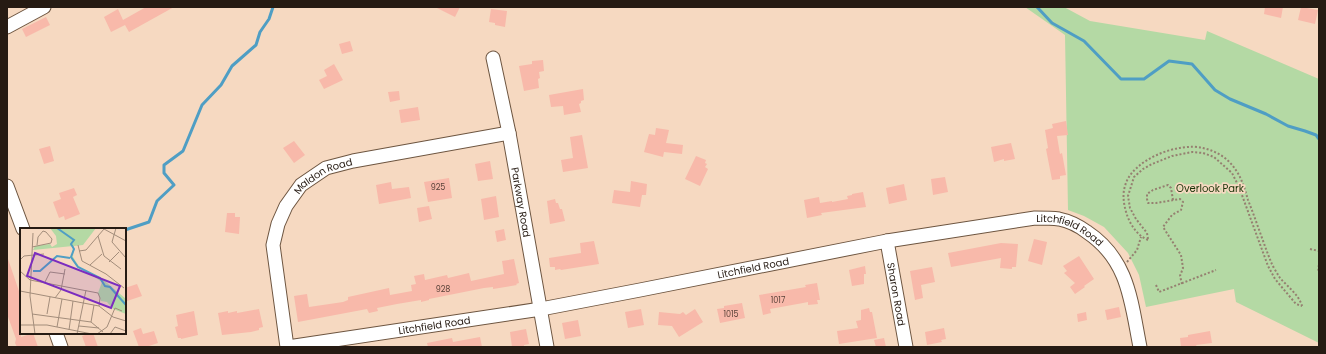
<svg xmlns="http://www.w3.org/2000/svg" width="1326" height="354" font-family="Poppins,sans-serif">
  <style>
    .green { fill: #b4d9a4 }
    .lines { fill: none; stroke-linecap: round; stroke-linejoin: round }
    .stream { stroke: #4f9ec4; stroke-width: 3 }
    .building { fill: #f8b9aa }
    .minor-casing { stroke: #6d5540; stroke-width: 15 }
    .path { stroke: #958070; stroke-width: 2; stroke-dasharray: 2 2; stroke-linecap: butt }
    .minor { stroke: #fff; stroke-width: 13 }
    .labels { text-anchor: middle; dominant-baseline: central; stroke-width: 3.5; stroke-linejoin: round; paint-order: stroke }
    .number-label { font-size: 8px; fill: #5a4239 }
    .street-label { font-size: 10px; fill: #261b13; stroke: #f6d9c1 }
    .park-label { font-size: 10px; fill: #183307; stroke: #f6d9c1 }
    .inset-river { fill: none; stroke: #4f9ec4; stroke-width: 2 }
    .inset-road { fill: none; stroke: #a38d7b; stroke-width: 1 }
    .view { fill: #7b2cbf; fill-opacity: 0.15; stroke: #7b2cbf; stroke-width: 2 }
    .inset-edge { fill: none; stroke: #261b13; stroke-width: 2 }
  </style>
  <rect width="100%" height="100%" fill="#f6d9c1"/>
  <polygon class="green" points="1025,7 1064,7 1090,21 1205,40 1207,31 1319,79 1319,343 1236,302 1234,289 1146,307 1139,275 1128,253 1104,227 1084,216 1068,210 1065,35"/>
  <g class="lines">
    <g class="stream">
      <polyline points="1037,7 1052,23 1084,41 1121,79 1144,79 1169,61 1192,64 1215,90 1230,99 1266,114 1288,126 1305,131 1316,135 1319,139"/>
      <polyline points="125,230 149,222 157,201 174,185 164,173 164,165 183,151 202,105 221,85 232,66 256,45 260,32 269,19 273,7"/>
    </g>
  </g>
  <g class="building">
    <polygon points="146,7 174,7 129,32 125,25 111,32 104,17 118,9 123,20"/>
    <polygon points="435,7 460,7 455,17"/>
    <polygon points="1265,7 1283,7 1281,18 1264,14"/>
    <polygon points="1301,7 1318,10 1315,24 1298,20"/>
    <polygon points="491,9 507,11 505,27 495,25 495,23 489,22"/>
    <polygon points="46,17 50,25 26,37 22,29"/>
    <polygon points="350,41 353,51 342,54 339,44"/>
    <polygon points="543,60 544,71 539,72 540,78 538,79 539,88 524,91 519,66 532,64 532,61"/>
    <polygon points="334,64 343,80 324,89 319,80 327,76 324,70"/>
    <polygon points="583,89 584,100 581,101 581,103 579,104 581,112 564,115 563,106 551,107 549,95"/>
    <polygon points="399,91 400,100 390,102 388,92"/>
    <polygon points="418,107 420,120 401,123 399,110"/>
    <polygon points="1066,121 1068,135 1057,136 1060,154 1062,153 1066,175 1060,176 1060,179 1052,180 1046,149 1048,148 1045,130 1053,128 1052,124"/>
    <polygon points="656,128 669,130 666,143 683,145 682,154 664,152 663,157 644,152 649,134 655,135"/>
    <polygon points="582,135 588,168 563,172 561,160 573,158 570,137"/>
    <polygon points="294,141 305,155 294,163 283,148"/>
    <polygon points="1011,143 1015,159 1004,161 1004,159 994,162 991,147"/>
    <polygon points="50,146 54,161 44,164 39,149"/>
    <polygon points="696,156 706,160 705,163 707,164 705,167 708,169 700,186 685,179"/>
    <polygon points="490,161 493,179 478,181 475,164"/>
    <polygon points="945,177 948,192 933,195 931,179"/>
    <polygon points="449,178 452,198 428,202 424,182"/>
    <polygon points="631,181 647,184 646,195 642,195 640,207 612,203 614,190 630,192"/>
    <polygon points="391,182 392,189 409,187 411,198 379,204 376,185"/>
    <polygon points="904,184 907,200 889,204 886,188"/>
    <polygon points="74,188 77,195 73,197 80,214 65,220 64,216 59,218 53,202 61,199 59,193"/>
    <polygon points="863,192 866,207 821,213 822,215 807,218 804,200 819,197 820,203 832,201 832,202 848,199 847,196 852,195 852,194"/>
    <polygon points="496,196 499,217 484,220 481,199"/>
    <polygon points="555,199 556,203 558,203 560,209 562,209 565,221 550,224 547,201"/>
    <polygon points="429,206 432,219 419,222 417,208"/>
    <polygon points="227,213 235,213 235,217 240,217 239,234 225,232"/>
    <polygon points="504,229 506,240 497,242 495,231"/>
    <polygon points="1034,239 1047,242 1042,265 1028,261"/>
    <polygon points="594,241 599,264 561,270 560,269 555,270 555,267 550,267 549,258 581,253 580,243"/>
    <polygon points="1001,243 1018,244 1016,267 1012,267 1012,269 1000,268 1001,258 951,267 948,253"/>
    <polygon points="1079,256 1094,279 1084,286 1085,287 1075,294 1070,287 1075,283 1064,273 1067,271 1063,266"/>
    <polygon points="7,259 8,259 21,297 21,337 33,333 38,347 17,347 15,343 16,339 7,314"/>
    <polygon points="514,259 519,283 516,284 517,285 493,289 493,287 484,288 429,299 429,300 421,302 421,300 397,304 377,308 378,311 369,313 367,309 298,322 294,296 307,294 309,307 343,302 348,300 348,297 389,288 390,295 412,291 411,285 416,284 414,276 424,274 425,280 447,275 448,278 469,273 471,281 504,274 502,261"/>
    <polygon points="865,266 866,274 864,274 864,284 852,286 849,270"/>
    <polygon points="932,267 935,282 921,285 923,298 915,300 910,271"/>
    <polygon points="817,283 820,300 817,300 818,304 808,305 808,302 803,303 770,309 771,313 763,315 759,295 806,287 805,285"/>
    <polygon points="137,284 142,296 127,301 125,294 125,288"/>
    <polygon points="742,303 745,318 720,323 717,309 724,308 724,306"/>
    <polygon points="1119,307 1121,317 1107,320 1105,310"/>
    <polygon points="869,308 870,312 872,312 877,338 839,344 837,331 858,328 856,321 861,320 861,310"/>
    <polygon points="259,309 263,327 259,328 259,330 251,332 222,335 218,313 228,311 228,313 237,311 237,313"/>
    <polygon points="641,309 644,325 628,328 625,312"/>
    <polygon points="695,309 703,322 679,337 672,326 658,325 659,312 680,314 683,312 686,315"/>
    <polygon points="194,311 198,335 181,339 181,338 178,338 175,327 178,326 176,315"/>
    <polygon points="1086,312 1087,320 1078,322 1077,314"/>
    <polygon points="578,320 581,336 565,339 562,323"/>
    <polygon points="141,328 143,334 154,331 158,343 146,347 139,347 133,331"/>
    <polygon points="944,328 946,339 941,340 942,342 927,345 925,332"/>
    <polygon points="526,329 529,344 524,345 524,347 512,347 510,332"/>
    <polygon points="1210,331 1212,343 1196,345 1197,347 1181,347 1180,338 1188,337 1188,335"/>
    <polygon points="91,333 93,333 98,347 86,347 82,336"/>
    <polygon points="480,337 482,347 428,347 427,343 452,338 453,342"/>
    <polygon points="884,338 886,347 876,347 874,340"/>
  </g>
  <g class="lines">
    <defs>
      <g id="minor">
        <polyline points="7,27 44,7"/>
        <path id="s1" d="M 493,58 L 509,133 L 547,347"/>
        <polyline points="7,186 23,229"/>
        <path id="s2" d="M 887,241 L 906,347"/>
        <polyline points="56,333 61,347"/>
        <path id="s3" d="M 287,347 L 273,245 L 278,224 L 286,206 L 301,185 L 326,168 L 353,161 L 509,133"/>
        <path id="s4" d="M 288,347 L 541,309 L 640,290 L 887,241 L 1035,218 C 1043,218 1052,218 1059,219 C 1069,221 1079,226 1087,232 C 1129,260 1131,302 1140,347"/>
      </g>
    </defs>
    <use href="#minor" class="minor-casing"/>
    <g class="path">
      <polyline points="1173,200 1171,188 1168,185 1153,190 1147,194 1147,199 1148,203 1156,203 1180,199 1183,202 1181,210 1172,215 1163,227 1181,255 1183,268 1180,276 1182,284"/>
      <polyline points="1148,239 1147,233 1136,219 1130,208 1128,196 1134,177 1143,169 1152,164 1172,156 1192,152 1203,153 1214,157 1232,173 1239,187 1268,266 1275,279 1296,304 1302,306"/>
      <path d="M 1148,240 C 1138,236 1131,226 1127,215 C 1124,206 1122,195 1125,186 C 1132,159 1179,142 1203,148 C 1216,151 1228,158 1235,169 C 1242,178 1245,190 1248,200 C 1256,220 1263,242 1271,262 C 1273,267 1277,273 1280,278 C 1288,287 1299,295 1302,306"/>
      <polyline points="1310,249 1319,251"/>
      <polyline points="1127,262 1137,250 1141,237"/>
      <polyline points="1319,265 1318,268 1319,272"/>
      <polyline points="1156,285 1159,292 1216,270"/>
    </g>
    <use href="#minor" class="minor"/>
  </g>
  <g class="labels">
    <g class="number-label">
      <text x="438" y="187">925</text>
      <text x="443" y="289">928</text>
      <text x="778" y="300">1017</text>
      <text x="731" y="314">1015</text>
    </g>
    <g class="street-label">
      <text stroke="none"><textPath href="#s3" startOffset="194">Maldon Road</textPath></text>
      <text stroke="none"><textPath href="#s1" startOffset="147">Parkway Road</textPath></text>
      <text stroke="none"><textPath href="#s4" startOffset="796">Litchfield Road</textPath></text>
      <text stroke="none"><textPath href="#s4" startOffset="472">Litchfield Road</textPath></text>
      <text stroke="none"><textPath href="#s2" startOffset="54">Sharon Road</textPath></text>
      <text stroke="none"><textPath href="#s4" startOffset="148">Litchfield Road</textPath></text>
    </g>
    <g class="park-label">
      <text x="1210" y="188">Overlook Park</text>
    </g>
  </g>
  <g transform="translate(20 228)">
    <rect width="106" height="106" fill="#f6d9c1"/>
    <path d="M 30,0 L 76,0 L 63,17 L 54,18 L 53,29 L 60,40 L 80,49 L 106,71 L 106,86 L 93,81 L 87,74 L 81,73 L 78,65 L 82,54 L 56,37 L 52,30 L 53,18 L 13,22 L 15,18 L 30,16 L 32,19 L 37,16 L 36,8 Z" fill="#b4d9a4"/>
    <path class="inset-river" d="M 37,0 L 54,12 L 51,16 L 54,21 L 51,29 L 58,39 L 80,50 L 85,58 L 90,59 L 106,77M 13,43 L 20,43 L 37,28 L 50,30"/>
    <path class="inset-road" d="M 96,0 L 92,14 L 106,30M 13,5 L 10,68 L 15,106M 78,8 L 84,28 L 101,41M 58,17 L 62,33 L 86,46 L 104,60M 12,19 L 31,15 L 32,11 L 26,4 L 23,3 L 18,9 L 17,17M 59,23 L 66,22 L 84,1 L 106,13M 0,32 L 4,28 L 24,26M 89,34 L 99,24M 70,37 L 82,26M 0,43 L 10,52 L 78,65 L 80,70 L 79,78M 25,54 L 30,44 L 45,46M 106,55 L 106,70M 0,63 L 79,78 L 93,89 L 106,93M 35,70 L 41,62 L 45,41M 12,86 L 71,94 L 83,104M 27,86 L 30,69M 71,94 L 74,77M 0,97 L 27,97 L 72,106M 59,98 L 79,100M 37,99 L 42,71M 49,102 L 53,73M 57,106 L 66,62M 77,106 L 87,99 L 95,80 L 102,83M 90,106 L 95,99 L 106,103"/>
    <path class="view" d="M 15,25 L 100,58 L 91,80 L 7,48 Z"/>
    <rect width="106" height="106" class="inset-edge"/>
  </g>
  <rect width="1326" height="354" fill="none" stroke="#261b13" stroke-width="16"/>
</svg>
